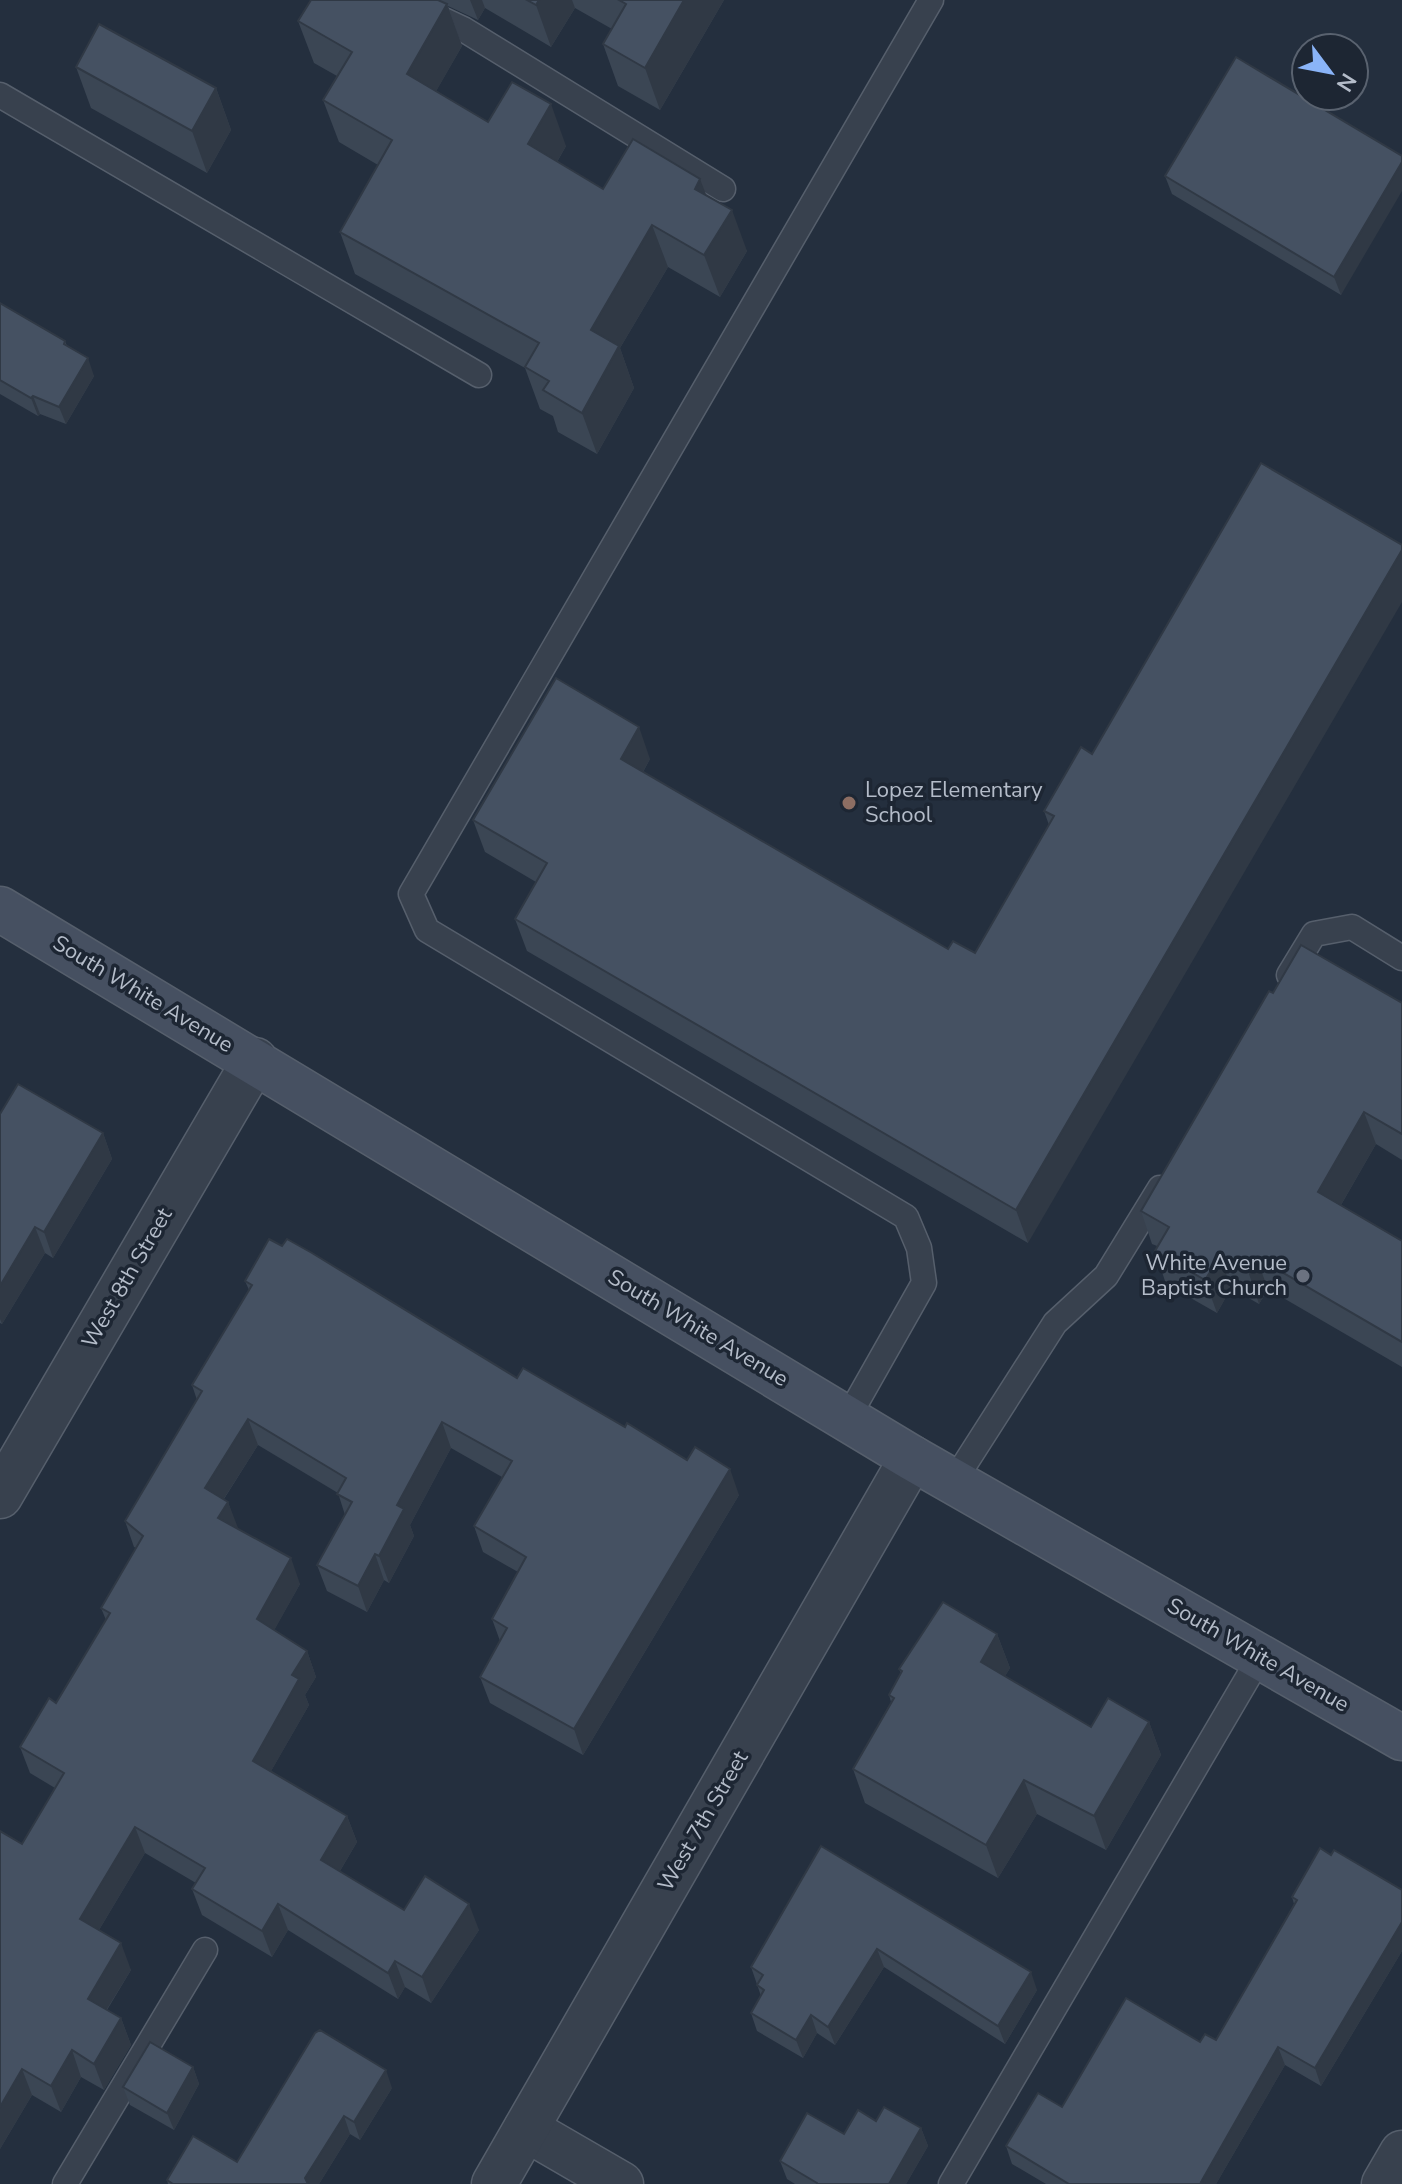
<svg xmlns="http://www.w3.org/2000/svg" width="1402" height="2184" font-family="'Nunito Sans',sans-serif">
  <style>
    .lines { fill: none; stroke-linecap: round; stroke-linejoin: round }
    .lane-casing { stroke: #565f6c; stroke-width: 27 }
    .street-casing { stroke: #565f6c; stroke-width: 47 }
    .secondary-casing { stroke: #565f6c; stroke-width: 47 }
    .lane { stroke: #38414e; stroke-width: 24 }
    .street { stroke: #38414e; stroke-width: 44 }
    .secondary { stroke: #465061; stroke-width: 44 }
    .wall { fill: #3b4654 }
    .shaded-wall { fill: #303945 }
    .building { fill: #455162; stroke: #303945; stroke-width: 2 }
    .education-dot { fill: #8d6e63; stroke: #1d2633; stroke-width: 3 }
    .worship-dot { fill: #6b7280; stroke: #1d2633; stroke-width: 3 }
    .labels { text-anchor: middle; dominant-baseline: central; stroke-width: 7; stroke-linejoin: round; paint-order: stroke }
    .poi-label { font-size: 22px; fill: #b4bcc9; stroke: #1d2633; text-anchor: start }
    .street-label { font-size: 22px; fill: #b4bcc9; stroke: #1d2633 }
  </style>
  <rect width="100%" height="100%" fill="#242f3e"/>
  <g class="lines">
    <defs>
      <g id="lane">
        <polyline points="401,0 463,29 723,189"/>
        <polyline points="0,95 479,375"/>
        <polyline points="1289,975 1314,934 1352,927 1402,958"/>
        <polyline points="847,1419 924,1283 919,1248 906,1217 427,930 411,894 931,0"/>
        <polyline points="954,1481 1055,1323 1106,1276 1160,1188"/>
        <polyline points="65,2184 205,1950"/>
        <polyline points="951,2184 1260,1657"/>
      </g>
      <g id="street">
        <polyline points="0,1496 255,1060"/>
        <polyline points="526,2129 621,2184"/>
        <polyline points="494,2184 912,1458"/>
        <polyline points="1384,2184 1402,2153"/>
      </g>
      <polyline id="secondary" points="0,909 912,1458 1402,1738"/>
    </defs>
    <use href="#lane" class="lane-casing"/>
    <use href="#street" class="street-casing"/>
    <use href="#secondary" class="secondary-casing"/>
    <use href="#lane" class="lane"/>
    <use href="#street" class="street"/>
    <use href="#secondary" class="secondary"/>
  </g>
  <g class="wall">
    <polygon points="311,0 724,0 660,110 618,86 603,44 612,29 575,8 551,47 485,8 478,20 448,6 462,46 436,91 488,122 566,146 557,162 603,189 706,195 747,251 720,297 668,267 620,348 634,388 597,454 558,432 553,416 540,409 525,368 355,274 340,232 378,165 339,142 323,100 337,76 314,63 298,21"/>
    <polygon points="76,67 216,88 231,130 207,173 91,108"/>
    <polygon points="1402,156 1341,295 1172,194 1165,176"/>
    <polygon points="0,303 65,341 67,346 94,376 66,424 40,414 38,416 0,394"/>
    <polygon points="1081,747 1028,1243 527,951 515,919 536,882 485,852 473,820 650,759 643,772 948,949 975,953 1049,825 1044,811"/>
    <polygon points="1273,993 1402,1003 1402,1160 1376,1144 1341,1205 1402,1241 1402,1367 1268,1289 1259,1304 1231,1288 1217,1313 1166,1284 1155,1251 1157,1246 1152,1244 1141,1211"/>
    <polygon points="0,1114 103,1133 112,1159 53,1258 45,1253 2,1324 0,1323"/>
    <polygon points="245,1281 517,1378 739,1495 583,1755 490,1703 480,1677 500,1641 492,1619 518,1572 483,1552 474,1526 502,1477 451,1448 410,1525 414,1536 389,1583 384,1580 367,1612 327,1591 317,1565 345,1515 338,1493 258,1445 224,1499 228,1502 237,1529 300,1584 274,1630 307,1651 316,1677 305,1695 309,1705 271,1771 347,1816 357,1842 340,1871 404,1910 479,1930 431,2003 405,1987 398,1999 288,1930 272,1957 202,1915 192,1889 196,1883 145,1853 99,1930 131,1970 107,2010 121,2018 131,2045 104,2090 81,2077 61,2112 32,2095 0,2149 22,1844 55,1788 30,1773 20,1747 56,1703 106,1620 101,1608 136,1548 134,1547 125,1521 197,1400 192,1385 249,1290"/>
    <polygon points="997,1634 1010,1668 1005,1676 1091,1727 1149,1722 1161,1755 1106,1850 1037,1814 998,1878 865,1803 853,1769 891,1702 889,1695 901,1674 899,1669"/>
    <polygon points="821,1846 1037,1990 1005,2044 884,1967 835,2045 817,2033 803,2058 757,2031 751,2013 761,1996 751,1967"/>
    <polygon points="1331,1855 1402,1890 1402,1951 1321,2086 1285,2065 1216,2184 1046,2184 1012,2164 1006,2146 1062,2107 1200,2042 1216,2040 1294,1904 1292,1897"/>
    <polygon points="193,2067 199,2084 174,2130 130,2105 123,2087"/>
    <polygon points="392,2088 360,2140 350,2134 319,2184 168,2184 167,2180 237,2162"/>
    <polygon points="876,2121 921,2128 928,2146 906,2184 795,2184 787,2179 780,2161"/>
  </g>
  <g class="shaded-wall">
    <polygon points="470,0 482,0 485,8 478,20"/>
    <polygon points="539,0 572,0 575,8 551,47 536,5"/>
    <polygon points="684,0 724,0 660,110 645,68"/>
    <polygon points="447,4 462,46 422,116 407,74"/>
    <polygon points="216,88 231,130 207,173 192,131"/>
    <polygon points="551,104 566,146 543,186 528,144"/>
    <polygon points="1402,162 1402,191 1341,295 1334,277"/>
    <polygon points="700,179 716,220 695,189"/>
    <polygon points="732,210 747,251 720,297 704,255"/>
    <polygon points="652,225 668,267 620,348 634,388 597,454 582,413 591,330"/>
    <polygon points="88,358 94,376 66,424 59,407"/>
    <polygon points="33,396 40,414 38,416 31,398"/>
    <polygon points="1402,550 1402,602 1028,1243 1016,1210"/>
    <polygon points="639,727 650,759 632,791 621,759"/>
    <polygon points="1364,1112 1376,1144 1330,1224 1318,1192"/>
    <polygon points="103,1133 112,1159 53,1258 44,1232"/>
    <polygon points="35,1227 45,1253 2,1324 0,1319 0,1286"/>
    <polygon points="1220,1256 1231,1288 1217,1313 1205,1280"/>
    <polygon points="1256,1257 1268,1289 1259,1304 1248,1271"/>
    <polygon points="248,1419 258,1445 214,1514 205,1488"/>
    <polygon points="442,1422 451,1448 410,1525 414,1536 389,1583 379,1556 397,1505"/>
    <polygon points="730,1469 739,1495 583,1755 574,1729"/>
    <polygon points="228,1502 238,1528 228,1545 218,1518"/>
    <polygon points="375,1554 384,1580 367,1612 358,1586"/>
    <polygon points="291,1558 300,1584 266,1645 257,1619"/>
    <polygon points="997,1634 1010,1668 993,1696 981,1662"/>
    <polygon points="307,1651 316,1677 305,1695 309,1705 262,1787 253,1761 292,1675"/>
    <polygon points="1149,1722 1161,1755 1106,1850 1094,1816"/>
    <polygon points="1024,1780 1037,1814 998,1878 986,1845"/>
    <polygon points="347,1816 357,1842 331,1886 321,1860"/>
    <polygon points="135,1827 145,1853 90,1945 80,1919"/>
    <polygon points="278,1904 288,1930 272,1957 262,1931"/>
    <polygon points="469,1904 479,1930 431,2003 422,1977"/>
    <polygon points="1402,1922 1402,1951 1321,2086 1315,2068"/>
    <polygon points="121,1943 131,1970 97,2025 88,1999"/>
    <polygon points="877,1949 884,1967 835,2045 828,2027"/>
    <polygon points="395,1961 405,1987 398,1999 388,1973"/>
    <polygon points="1031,1972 1037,1990 1005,2044 998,2026"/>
    <polygon points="811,2015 817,2033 803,2058 796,2040"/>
    <polygon points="121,2018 131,2045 104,2090 94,2064"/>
    <polygon points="1278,2047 1285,2065 1216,2184 1202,2184 1201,2182"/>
    <polygon points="72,2050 81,2077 61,2112 51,2086"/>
    <polygon points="193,2067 199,2084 174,2130 167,2113"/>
    <polygon points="22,2069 32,2095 0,2149 0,2107"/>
    <polygon points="386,2070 392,2088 360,2140 354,2122"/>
    <polygon points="344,2116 350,2134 319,2184 307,2184 305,2178"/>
    <polygon points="921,2128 928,2146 906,2184 889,2184"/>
  </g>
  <g class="building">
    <polygon points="311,0 438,0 447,4 407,74 488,122 512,82 551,104 528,144 603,189 633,139 700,179 695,189 732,210 704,255 652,225 591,330 619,346 582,413 543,390 549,381 525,367 539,343 340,232 392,140 323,100 352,52 298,21"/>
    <polygon points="527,0 539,0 536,5"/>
    <polygon points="619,0 684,0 645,68 603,44 626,4"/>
    <polygon points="99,24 216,88 192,131 76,67"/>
    <polygon points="1236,57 1402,156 1402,162 1334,277 1165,176"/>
    <polygon points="0,303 65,341 64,344 88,358 59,407 33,396 31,398 0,380"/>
    <polygon points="1261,463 1402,545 1402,550 1016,1210 515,919 547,863 473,820 556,678 639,727 621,759 948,949 953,941 975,953 1054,816 1044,811 1081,747 1092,754"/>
    <polygon points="1301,945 1402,1003 1402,1134 1364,1112 1318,1192 1402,1241 1402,1342 1256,1257 1248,1271 1220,1256 1205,1280 1155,1251 1169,1227 1141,1211 1269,991 1273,993"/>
    <polygon points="18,1084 103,1133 44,1232 35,1227 0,1286 0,1114"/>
    <polygon points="269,1239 282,1246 287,1239 312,1253 517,1378 523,1368 625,1427 627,1423 687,1460 695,1447 730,1469 574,1729 480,1677 507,1628 492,1619 526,1557 474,1526 512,1461 442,1422 397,1505 404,1509 379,1556 375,1554 358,1586 317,1565 352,1502 337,1494 346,1478 248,1419 205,1488 228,1502 218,1518 291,1558 257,1619 307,1651 292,1675 299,1679 253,1761 347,1816 321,1860 404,1910 425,1876 469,1904 422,1977 395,1961 388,1973 278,1904 262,1931 192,1889 205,1868 135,1827 80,1919 121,1943 88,1999 121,2018 94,2064 72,2050 51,2086 22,2069 0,2107 0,1831 22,1844 64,1773 20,1747 49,1698 56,1703 110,1613 101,1608 143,1536 125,1521 202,1391 192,1385 252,1285 245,1281"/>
    <polygon points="943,1602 997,1634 981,1662 1091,1727 1108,1698 1149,1722 1094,1816 1024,1780 986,1845 853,1769 894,1698 889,1695 902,1671 899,1669"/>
    <polygon points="821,1846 1031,1972 998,2026 877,1949 828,2027 811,2015 796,2040 751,2013 764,1990 757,1985 763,1975 751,1967"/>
    <polygon points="1320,1848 1331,1855 1334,1850 1402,1890 1402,1922 1315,2068 1278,2047 1201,2182 1205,2184 1069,2184 1006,2146 1038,2093 1062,2107 1126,1998 1200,2042 1205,2034 1216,2040 1297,1900 1292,1897"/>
    <polygon points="320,2030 386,2070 354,2122 344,2116 305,2178 308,2184 173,2184 167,2180 193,2136 237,2162 315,2033"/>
    <polygon points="150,2042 193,2067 167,2113 123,2087"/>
    <polygon points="884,2107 921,2128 889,2184 817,2184 817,2183 780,2161 807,2113 844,2134 858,2110 876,2121"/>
  </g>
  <circle class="education-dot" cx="849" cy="803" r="8"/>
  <circle class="worship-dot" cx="1303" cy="1276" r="8"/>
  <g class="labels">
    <g class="poi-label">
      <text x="865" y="790">Lopez Elementary<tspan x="865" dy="25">School</tspan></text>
      <text x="1287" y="1263" text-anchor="end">White Avenue<tspan x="1287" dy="25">Baptist Church</tspan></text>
    </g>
    <g class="street-label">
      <text transform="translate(143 994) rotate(31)">South White Avenue</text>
      <text transform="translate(127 1278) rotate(-60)">West 8th Street</text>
      <text transform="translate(698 1328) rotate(31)">South White Avenue</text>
      <text transform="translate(1258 1655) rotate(30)">South White Avenue</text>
      <text transform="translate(703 1821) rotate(-60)">West 7th Street</text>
    </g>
  </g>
  <g transform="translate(1330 72) rotate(122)"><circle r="38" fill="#1d2633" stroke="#59626f" stroke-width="2"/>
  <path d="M0-6L14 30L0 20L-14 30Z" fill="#8ab4f8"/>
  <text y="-12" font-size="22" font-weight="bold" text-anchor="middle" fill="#b4bcc9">N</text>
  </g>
</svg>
